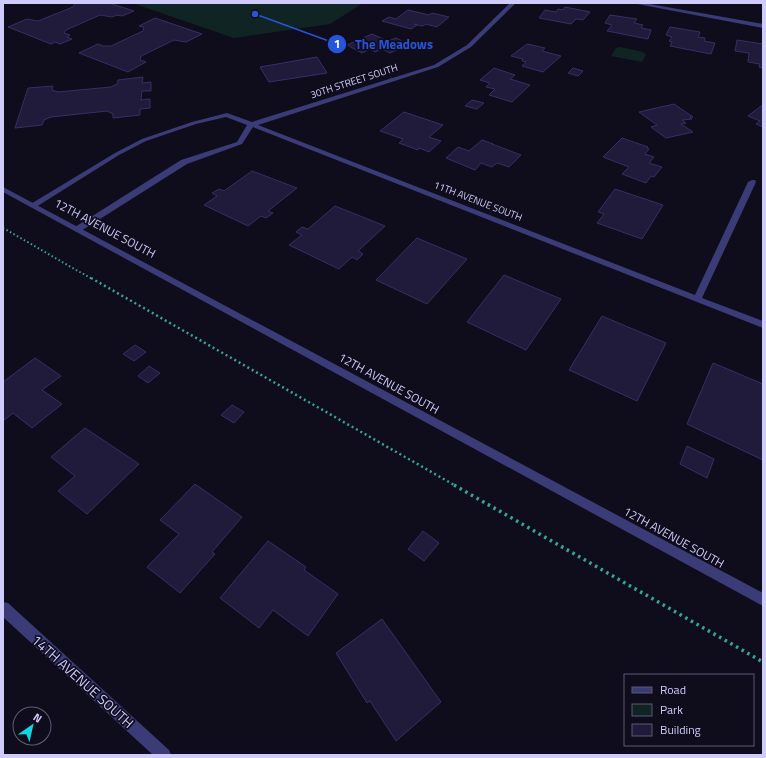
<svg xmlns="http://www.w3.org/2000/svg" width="766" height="758" font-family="'Titillium Web',sans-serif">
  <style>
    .green { fill: #102523 }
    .building { fill: #201a3b; stroke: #372e65 }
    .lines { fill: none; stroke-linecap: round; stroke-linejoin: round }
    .path-far2 { stroke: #36a599; stroke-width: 2; stroke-dasharray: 1.5 2.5; stroke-linecap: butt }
    .path-far1 { stroke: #36a599; stroke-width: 2.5; stroke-dasharray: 2 3; stroke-linecap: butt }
    .path { stroke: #36a599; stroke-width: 3.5; stroke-dasharray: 2.5 4; stroke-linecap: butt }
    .minor { fill: #3b3b77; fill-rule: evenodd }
    .tertiary { fill: #3b3b77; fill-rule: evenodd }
    .labels { text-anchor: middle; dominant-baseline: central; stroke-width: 3.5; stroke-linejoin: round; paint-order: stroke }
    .far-street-label { font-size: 10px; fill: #cfcbfb; stroke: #0f0d1c }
    .street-label { font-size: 12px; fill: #cfcbfb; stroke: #0f0d1c }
    .near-street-label { font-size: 14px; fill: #cfcbfb; stroke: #0f0d1c }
    .leader { fill: none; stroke: #2654da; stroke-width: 1.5 }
    .callout-dot { fill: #2654da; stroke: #0f0d1c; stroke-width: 1.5 }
    .mark-label { font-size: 12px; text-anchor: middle; font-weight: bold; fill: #fff }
    .callout-label { font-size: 13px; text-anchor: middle; font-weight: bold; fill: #2654da; stroke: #0f0d1c; stroke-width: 3.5; stroke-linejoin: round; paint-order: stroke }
  </style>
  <rect width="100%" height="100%" fill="#0f0d1c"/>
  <g class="green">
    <polygon points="132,3 363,3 330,24 234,38"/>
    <polygon points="620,47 643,52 646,55 642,62 611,56 616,48"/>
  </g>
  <g class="building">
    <polygon points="71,3 109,3 134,11 122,16 117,15 112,17 100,15 66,30 64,33 70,35 67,37 72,39 60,44 55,42 51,44 8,27 27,19 38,21 73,7 75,4"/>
    <polygon points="565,7 590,12 583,20 576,19 571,24 539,18 545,10 556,12 558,9 563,10"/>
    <polygon points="408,10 429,15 432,13 449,17 437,27 426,24 422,26 414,24 417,25 411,29 382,21 389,17 396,19"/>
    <polygon points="610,15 637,19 634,23 643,25 641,28 651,30 648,39 607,31 612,25 605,23"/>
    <polygon points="155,18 202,34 186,42 174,40 141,56 140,60 146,62 128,72 79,53 98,44 103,46 111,46 143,31 144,27 139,26"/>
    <polygon points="670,27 700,32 698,37 705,38 704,41 715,43 711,54 670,46 672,42 669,41 672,37 666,35"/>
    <polygon points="372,34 388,41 396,38 408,44 390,53 382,49 375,52 370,49 362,53 347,45"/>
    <polygon points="737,40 763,44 763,68 759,67 760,64 748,62 749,53 735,51"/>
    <polygon points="527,44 545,48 542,51 561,56 543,72 522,66 526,62 522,61 523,59 511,56"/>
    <polygon points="317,57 327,73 269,82 260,67"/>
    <polygon points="494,68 515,75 510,79 530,85 512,102 489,95 495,89 486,87 490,83 480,80"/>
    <polygon points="573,68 583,71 578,76 568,73"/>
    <polygon points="143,77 142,83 151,82 151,91 142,91 141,100 150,99 150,108 140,109 140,115 113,118 113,114 107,111 51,117 44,120 42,125 15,128 28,88 53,86 52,90 58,92 111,87 117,84 118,80"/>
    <polygon points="472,100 484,103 477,109 465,106"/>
    <polygon points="674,104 693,117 690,117 692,119 682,120 686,123 681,124 693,132 666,138 651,127 657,125 639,112"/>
    <polygon points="761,106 763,107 763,127 756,124 760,121 748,116"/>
    <polygon points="404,112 443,125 429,137 441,141 429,152 419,148 418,150 399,143 403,139 380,131"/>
    <polygon points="622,138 648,147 647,148 649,149 645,154 654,157 649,163 662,167 654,177 651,176 646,183 622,174 629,167 603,157"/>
    <polygon points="482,140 493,144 492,144 521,155 509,167 497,163 492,167 481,163 475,170 446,158 458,147 469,151"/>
    <polygon points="252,171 297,188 268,211 273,213 266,218 261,216 248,226 204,205 217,196 212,193 219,189 224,191"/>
    <polygon points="615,189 663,205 642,239 597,223 604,214 598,212"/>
    <polygon points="335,206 385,226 358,251 363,254 357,260 352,257 339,269 289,245 302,235 296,232 302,227 308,229"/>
    <polygon points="417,238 467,259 427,304 376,280"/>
    <polygon points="504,275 561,299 526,350 467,322"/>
    <polygon points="602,316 666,343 637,401 569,370"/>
    <polygon points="135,345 146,352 134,361 123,354"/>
    <polygon points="35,358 61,376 42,390 62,404 32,428 13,413 3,421 3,382"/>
    <polygon points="713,363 763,384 763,460 687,424"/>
    <polygon points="149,366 160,373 148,383 138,376"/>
    <polygon points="232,405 244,412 234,423 221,415"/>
    <polygon points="85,428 139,464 87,514 58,491 75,476 51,457"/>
    <polygon points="687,446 714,459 707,478 680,464"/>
    <polygon points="195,484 242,517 212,552 215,554 180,593 147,567 179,534 160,520"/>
    <polygon points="423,531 439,543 424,561 408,549"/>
    <polygon points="268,541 306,567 304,570 338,594 308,636 273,610 259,628 220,598"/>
    <polygon points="382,619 441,702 396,741 370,701 367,703 336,653"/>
  </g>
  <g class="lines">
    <polyline class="path-far2" points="3,228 92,279"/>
    <polyline class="path-far1" points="91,278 456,486"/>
    <polyline class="path" points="454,485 763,662"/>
    <g class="minor">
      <polygon points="510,3 516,3 471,47 438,67 258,125 695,295 748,182 752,180 755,180 756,182 702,298 763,321 763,328 253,127 242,144 187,164 81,231 75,231 75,227 181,160 237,142 247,125 226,117 196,124 146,141 119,155 36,207 30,207 29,205 115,153 142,139 192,122 227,113 252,122 434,65 467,45"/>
      <polygon points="632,3 644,3 763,24 763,28"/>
      <polygon points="3,602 8,603 169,750 171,755 153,755 3,617"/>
    </g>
    <polygon class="tertiary" points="3,187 763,593 763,606 3,192"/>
  </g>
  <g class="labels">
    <g class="far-street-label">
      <text transform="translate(354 81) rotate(-18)">30TH STREET SOUTH</text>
      <text transform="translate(478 201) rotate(21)">11TH AVENUE SOUTH</text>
    </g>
    <g class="street-label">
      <text transform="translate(105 228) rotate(28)">12TH AVENUE SOUTH</text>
      <text transform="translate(389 383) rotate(29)">12TH AVENUE SOUTH</text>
      <text transform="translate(674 537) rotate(29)">12TH AVENUE SOUTH</text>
    </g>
    <g class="near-street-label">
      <text transform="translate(83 681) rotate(42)">14TH AVENUE SOUTH</text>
    </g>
  </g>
  <path class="leader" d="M255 14L337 44"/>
  <g class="callout-dot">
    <circle cx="255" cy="14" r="4"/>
    <circle cx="337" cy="44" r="10"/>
  </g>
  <g class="mark-label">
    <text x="337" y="48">1</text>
  </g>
  <g class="callout-label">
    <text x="394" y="49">The Meadows</text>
  </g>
  <rect width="766" height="758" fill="none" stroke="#cfcbfb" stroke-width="8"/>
  <rect x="624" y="674" width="130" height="72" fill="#0f0d1c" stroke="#5c5975"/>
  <rect x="632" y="687" width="20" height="6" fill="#3b3b77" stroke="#5c5975"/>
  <text x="660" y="694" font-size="12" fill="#cfcbfb">Road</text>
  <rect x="632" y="704" width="20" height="12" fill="#102523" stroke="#5c5975"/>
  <text x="660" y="714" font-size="12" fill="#cfcbfb">Park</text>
  <rect x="632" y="724" width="20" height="12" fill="#201a3b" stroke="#5c5975"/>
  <text x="660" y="734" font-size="12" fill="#cfcbfb">Building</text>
  <g transform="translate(32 726) rotate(34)"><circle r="19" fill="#0f0d1c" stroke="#5c5975"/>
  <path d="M0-3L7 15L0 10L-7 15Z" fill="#11d5e1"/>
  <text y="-6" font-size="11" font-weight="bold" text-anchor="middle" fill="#cfcbfb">N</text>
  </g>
</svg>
